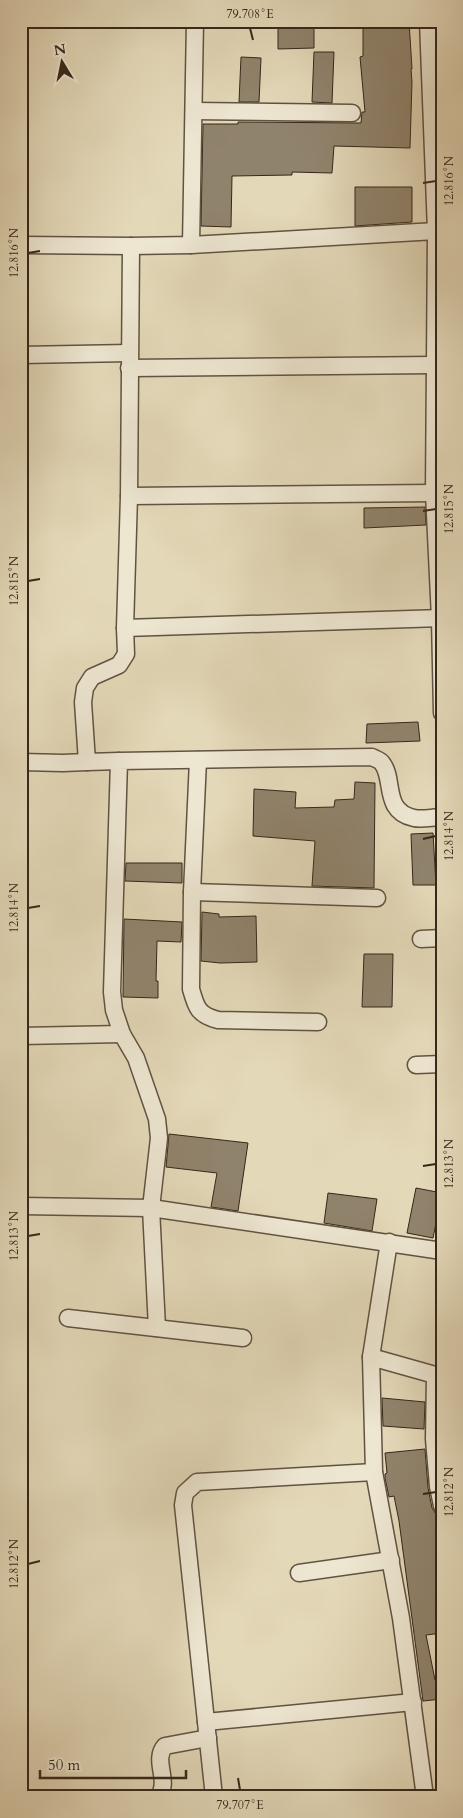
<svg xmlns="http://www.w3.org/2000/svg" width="463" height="1818" font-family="Cardo,serif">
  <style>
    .building { fill: #90836c; stroke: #36271a }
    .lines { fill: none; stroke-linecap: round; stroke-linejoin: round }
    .minor-casing { stroke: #615342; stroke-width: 19 }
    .minor { stroke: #ede6d1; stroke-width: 16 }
    .ticks { fill: none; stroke: #36271a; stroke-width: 2 }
    .neatline { fill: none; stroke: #36271a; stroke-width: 2 }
    .ticks-label { font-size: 12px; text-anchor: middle; fill: #36271a }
  </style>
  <rect width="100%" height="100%" fill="#e3d8b8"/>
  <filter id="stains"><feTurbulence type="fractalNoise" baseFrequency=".004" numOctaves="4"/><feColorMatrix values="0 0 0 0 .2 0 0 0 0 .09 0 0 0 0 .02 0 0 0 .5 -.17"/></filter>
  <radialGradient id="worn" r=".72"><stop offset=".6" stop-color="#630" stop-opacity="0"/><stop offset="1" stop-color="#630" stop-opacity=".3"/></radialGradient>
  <g class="building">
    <polygon points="278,21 314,21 314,48 278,49"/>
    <polygon points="363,21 409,21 412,69 411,69 412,82 410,148 334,146 332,173 292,172 292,175 232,176 231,227 201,226 203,124 238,124 238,122 361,123 362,112 365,112 360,57 363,56"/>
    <polygon points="314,52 334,52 332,103 312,102"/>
    <polygon points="241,57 261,58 259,102 239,102"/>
    <polygon points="355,187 412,187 412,222 355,226"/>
    <polygon points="425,507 426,525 364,528 364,508"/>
    <polygon points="418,722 420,741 366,743 367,724"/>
    <polygon points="355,782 375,783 374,888 312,886 315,841 253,836 254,789 296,792 295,808 334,807 335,800 354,799"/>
    <polygon points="433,833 436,885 413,885 411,834"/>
    <polygon points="126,863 182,863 182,883 125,881"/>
    <polygon points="202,912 219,914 219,917 256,916 257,962 220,963 201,961"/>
    <polygon points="124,919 182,922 181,942 157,941 156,981 158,981 158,998 123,997"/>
    <polygon points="364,954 393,954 392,1007 362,1007"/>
    <polygon points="169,1134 248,1143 238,1211 211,1207 217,1173 166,1167"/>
    <polygon points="416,1188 442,1193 433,1238 407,1233"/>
    <polygon points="328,1193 377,1199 372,1231 324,1223"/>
    <polygon points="382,1398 425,1402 424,1429 383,1426"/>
    <polygon points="425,1449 428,1488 432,1508 436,1514 440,1538 442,1538 442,1633 426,1635 435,1680 442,1679 442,1699 423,1701 399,1521 394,1496 389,1497 385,1478 385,1474 387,1473 385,1453"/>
  </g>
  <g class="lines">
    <defs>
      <g id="minor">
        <polyline points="428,21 436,231 442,230"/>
        <polyline points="194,111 352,113"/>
        <polyline points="21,245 131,246 191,245 436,231 434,493 440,618 442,713"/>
        <polyline points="191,245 195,21"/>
        <polyline points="21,355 129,353"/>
        <polyline points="129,368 434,365"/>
        <polyline points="129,496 434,493"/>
        <polyline points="125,628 442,618"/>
        <path d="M 198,760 L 192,892 L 191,989 C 196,1007 198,1015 218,1020 L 318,1022"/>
        <polyline points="119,761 87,762 83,702 85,688 92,677 119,665 126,654 125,628 129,496 131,246"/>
        <polyline points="21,762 63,763 87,762"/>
        <polyline points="192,892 377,898"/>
        <polyline points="421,939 442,938"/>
        <polyline points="21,1036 122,1034"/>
        <polyline points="416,1065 442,1064"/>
        <path d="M 21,1206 L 151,1208 L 159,1138 L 157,1119 L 136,1058 L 122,1034 L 114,1010 L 112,992 L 119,761 L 372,757 C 375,759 380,760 382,763 C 395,779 382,811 414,818 C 422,820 433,817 442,817"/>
        <polyline points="68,1318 243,1338"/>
        <polyline points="157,1328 151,1208 442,1251"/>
        <polyline points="371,1357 389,1242"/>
        <polyline points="438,1486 442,1506"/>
        <polyline points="299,1573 391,1560"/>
        <polyline points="206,1722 413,1702"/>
        <path d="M 158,1797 C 171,1782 152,1760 165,1746 L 208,1738"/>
        <polyline points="214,1797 183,1505 185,1493 197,1482 374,1472"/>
        <polyline points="425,1797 401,1618 374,1472 371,1357 435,1375 434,1439 438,1486 442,1485"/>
      </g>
    </defs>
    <use href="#minor" class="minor-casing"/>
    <use href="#minor" class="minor"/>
  </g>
  <path class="ticks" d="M 250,28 L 253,40M 423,183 L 436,181M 28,253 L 40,251M 423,511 L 436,509M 28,581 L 40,579M 423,839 L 436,836M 28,908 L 40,906M 423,1166 L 436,1164M 28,1236 L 40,1234M 423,1494 L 436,1492M 28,1564 L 40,1561M 238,1778 L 240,1790"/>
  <rect width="463" height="1818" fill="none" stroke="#e3d8b8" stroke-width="55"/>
  <g transform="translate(62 62) rotate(350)" stroke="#ede6d1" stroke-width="4" paint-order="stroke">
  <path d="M0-4L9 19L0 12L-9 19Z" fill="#36271a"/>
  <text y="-8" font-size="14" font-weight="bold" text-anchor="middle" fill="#36271a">N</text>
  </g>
  <path d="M40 1770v8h146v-8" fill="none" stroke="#36271a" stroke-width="2.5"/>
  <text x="48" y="1770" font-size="15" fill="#36271a" stroke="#ede6d1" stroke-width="4" paint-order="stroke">50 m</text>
  <rect x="28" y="28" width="408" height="1762" class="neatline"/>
  <g class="ticks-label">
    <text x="250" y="18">79.708°E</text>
    <text transform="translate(449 181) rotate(-90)" y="4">12.816°N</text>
    <text transform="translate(14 253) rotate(-90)" y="4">12.816°N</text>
    <text transform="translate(449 509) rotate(-90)" y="4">12.815°N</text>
    <text transform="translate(14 581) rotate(-90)" y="4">12.815°N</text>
    <text transform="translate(449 836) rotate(-90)" y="4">12.814°N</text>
    <text transform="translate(14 908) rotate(-90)" y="4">12.814°N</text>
    <text transform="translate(449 1164) rotate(-90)" y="4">12.813°N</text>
    <text transform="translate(14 1236) rotate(-90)" y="4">12.813°N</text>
    <text transform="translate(449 1492) rotate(-90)" y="4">12.812°N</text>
    <text transform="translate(14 1564) rotate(-90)" y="4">12.812°N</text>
    <text x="240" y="1809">79.707°E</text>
  </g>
  <rect width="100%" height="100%" filter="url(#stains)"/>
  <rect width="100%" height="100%" fill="url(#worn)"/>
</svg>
